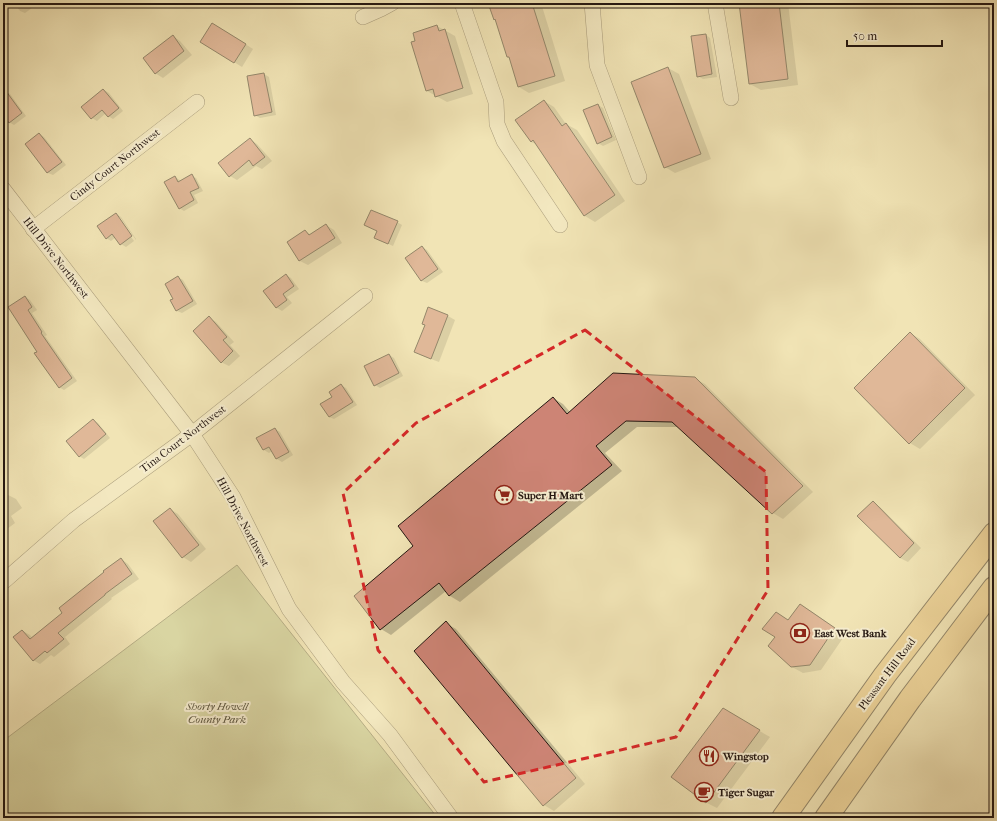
<svg xmlns="http://www.w3.org/2000/svg" width="997" height="821" font-family="'IM FELL French Canon',serif">
  <style>
    .green { fill: #bdc38c; stroke: #706d4e }
    .shadow { fill: #0003 }
    .building { fill: #cd8475; stroke: #241711 }
    .lines { fill: none; stroke-linecap: round; stroke-linejoin: round }
    .street-casing { stroke: #574a3a; stroke-width: 16 }
    .highway-casing { stroke: #241711; stroke-width: 24 }
    .street { stroke: #f6edcf; stroke-width: 15 }
    .highway { stroke: #e8c27a; stroke-width: 22 }
    .marked { fill: none; stroke: #d62828; stroke-width: 3; stroke-dasharray: 8 5; stroke-linejoin: round }
    .labels { text-anchor: middle; dominant-baseline: central; stroke-width: 4; stroke-linejoin: round; paint-order: stroke }
    .street-label { font-size: 11px; fill: #241711; stroke: #f6edcf }
    .poi-label { font-size: 11px; font-weight: bold; fill: #241711; stroke: #f6edcf; text-anchor: start }
    .park-label { font-size: 11px; font-style: italic; fill: #5a533c; stroke: #f6edcf }
  </style>
  <rect width="100%" height="100%" fill="#f1e4b5"/>
  <filter id="stains"><feTurbulence type="fractalNoise" baseFrequency=".005" numOctaves="4"/><feColorMatrix values="0 0 0 0 .2 0 0 0 0 .09 0 0 0 0 .02 0 0 0 .5 -.17"/></filter>
  <radialGradient id="worn" r=".72"><stop offset=".6" stop-color="#630" stop-opacity="0"/><stop offset="1" stop-color="#630" stop-opacity=".3"/></radialGradient>
  <polygon class="green" points="237,565 433,812 436,818 3,818 3,741"/>
  <g class="shadow">
    <polygon points="14,3 39,3 25,13 20,11"/>
    <polygon points="489,3 541,3 565,81 529,93 519,87 510,58 508,57 497,20 494,19"/>
    <polygon points="740,3 788,3 798,85 761,90 750,84"/>
    <polygon points="437,26 455,36 473,94 447,102 427,91 417,41"/>
    <polygon points="220,28 253,49 242,67 202,42"/>
    <polygon points="706,35 710,38 717,77 703,79 698,76"/>
    <polygon points="173,36 180,41 192,55 163,78 155,73"/>
    <polygon points="668,68 679,74 711,159 675,173 665,167"/>
    <polygon points="264,74 269,77 276,115 260,118 255,115"/>
    <polygon points="104,90 109,93 123,111 113,119 108,116 106,113 97,121 92,118"/>
    <polygon points="5,91 10,94 26,116 14,125 9,122 3,114 3,92"/>
    <polygon points="544,101 554,107 566,124 577,130 625,201 595,222 585,216 538,145 531,142 516,120"/>
    <polygon points="598,105 603,108 616,140 603,146 598,143"/>
    <polygon points="39,134 44,137 66,165 53,175 48,173 26,144"/>
    <polygon points="250,139 257,144 272,161 262,169 256,166 237,180 230,176"/>
    <polygon points="191,176 196,178 203,191 194,195 198,203 184,211 179,208 175,177 181,181"/>
    <polygon points="116,214 121,217 136,239 136,240 120,217 117,217 134,241 126,247 121,244 116,237 111,241 106,238"/>
    <polygon points="397,222 402,225 393,246 380,240"/>
    <polygon points="326,225 334,230 342,243 308,265 300,261 288,242 305,231 311,235"/>
    <polygon points="422,247 427,250 443,272 427,283 422,281"/>
    <polygon points="286,275 291,278 299,289 287,297 292,303 282,311 277,308 264,291"/>
    <polygon points="178,277 183,280 197,304 182,313 177,311 171,301 174,299"/>
    <polygon points="25,297 30,300 37,310 32,313 47,335 45,336 77,381 64,390 59,387 9,307"/>
    <polygon points="448,316 455,320 439,362 423,356 415,352 426,325"/>
    <polygon points="209,318 216,322 234,342 230,345 240,356 229,366 221,362"/>
    <polygon points="910,333 920,339 975,395 920,449 910,443"/>
    <polygon points="389,355 394,358 403,376 380,388 375,385"/>
    <polygon points="694,378 705,384 813,492 783,519 773,513 679,427 637,427 605,453 622,471 460,602 450,596 446,591 391,635 381,629 414,546 553,398 563,404 570,412"/>
    <polygon points="341,385 346,388 357,405 334,419 329,417 334,397"/>
    <polygon points="93,420 98,423 110,438 84,459 79,456"/>
    <polygon points="275,429 280,432 293,455 282,462 277,459 272,451 269,453 264,450 258,439"/>
    <polygon points="8,495 16,499 22,508 11,516 15,523 3,532 3,498"/>
    <polygon points="873,503 880,507 921,548 908,562 900,558 858,516"/>
    <polygon points="170,509 178,514 206,549 191,562 183,557 154,522"/>
    <polygon points="121,559 128,564 139,579 111,598 112,599 65,637 70,644 54,657 51,655 40,664 33,660 23,631 30,635 33,639 64,613"/>
    <polygon points="801,605 811,611 845,635 821,670 803,673 792,667 776,637 777,613 789,621"/>
    <polygon points="446,623 456,629 585,784 554,811 544,805"/>
    <polygon points="723,710 770,737 717,808 707,803 672,776"/>
    <polygon points="341,813 357,818 339,818"/>
  </g>
  <g class="building">
    <polygon points="488,3 532,3 555,76 518,87 509,57 507,57 495,19 494,20"/>
    <polygon points="739,3 779,3 788,79 749,84"/>
    <polygon points="212,23 246,44 234,63 200,42"/>
    <polygon points="437,25 439,31 445,29 463,88 435,97 433,89 426,91 411,42 415,41 413,33"/>
    <polygon points="706,34 712,74 697,77 691,36"/>
    <polygon points="173,35 184,51 155,74 143,58"/>
    <polygon points="668,67 701,154 664,168 631,82"/>
    <polygon points="264,73 272,112 254,116 247,76"/>
    <polygon points="3,87 22,113 9,123 3,114"/>
    <polygon points="103,89 119,108 108,117 102,110 91,119 81,107"/>
    <polygon points="544,100 562,126 566,123 615,195 584,216 533,140 531,142 515,120"/>
    <polygon points="598,104 612,137 597,144 583,110"/>
    <polygon points="39,133 62,162 47,173 25,144"/>
    <polygon points="250,138 265,157 253,166 249,160 229,177 218,163"/>
    <polygon points="192,174 199,188 190,192 194,200 179,209 164,182 175,176 178,182"/>
    <polygon points="371,210 398,221 388,244 374,238 377,231 364,225"/>
    <polygon points="116,213 132,236 120,245 112,234 106,239 97,226"/>
    <polygon points="326,224 335,238 299,261 287,242 305,230 309,235"/>
    <polygon points="422,246 438,269 421,281 405,258"/>
    <polygon points="286,274 294,286 283,294 287,300 276,308 263,291"/>
    <polygon points="178,276 193,301 176,311 170,300 173,299 165,284"/>
    <polygon points="25,296 32,307 28,310 42,332 41,333 72,378 59,388 34,353 37,352 8,307"/>
    <polygon points="428,307 448,315 431,359 414,352 425,325 422,324"/>
    <polygon points="209,316 227,337 223,340 233,351 221,363 193,331"/>
    <polygon points="910,332 965,388 909,444 854,388"/>
    <polygon points="389,354 399,373 374,386 364,366"/>
    <polygon points="613,373 695,377 803,486 772,514 672,422 626,421 596,446 612,465 449,596 439,583 380,630 354,596 413,546 398,526 553,397 567,414"/>
    <polygon points="341,384 353,402 329,417 320,404 332,397 329,392"/>
    <polygon points="93,419 106,434 79,457 66,441"/>
    <polygon points="275,428 289,452 276,459 269,447 263,450 256,438"/>
    <polygon points="873,501 914,543 900,558 857,516"/>
    <polygon points="170,508 199,545 182,558 153,521"/>
    <polygon points="121,558 132,574 105,594 105,595 58,633 64,639 47,653 45,651 33,661 13,637 22,630 30,639 62,613 59,608 104,572 103,571"/>
    <polygon points="800,604 835,628 810,665 791,667 768,646 775,637 762,629 776,612 788,620"/>
    <polygon points="446,621 576,778 543,806 414,651"/>
    <polygon points="723,708 760,730 706,803 671,777"/>
  </g>
  <g class="lines">
    <defs>
      <g id="street">
        <polyline points="462,3 496,102 497,124 504,141 560,225"/>
        <polyline points="592,3 597,65 639,177"/>
        <polyline points="715,3 731,98"/>
        <polyline points="363,17 381,9 392,3"/>
        <polyline points="3,189 192,434 233,497 289,609 343,682 390,735 451,818"/>
        <polyline points="33,229 197,102"/>
        <polyline points="3,582 74,520 192,434 365,296"/>
      </g>
      <g id="highway">
        <polyline points="783,818 885,675 994,534"/>
        <polyline points="826,818 910,699 994,588"/>
      </g>
    </defs>
    <use href="#street" class="street-casing"/>
    <use href="#highway" class="highway-casing"/>
    <use href="#street" class="street"/>
    <use href="#highway" class="highway"/>
  </g>
  <path d="M0 0H997V821H0ZM 585,330 L 766,472 L 768,590 L 676,737 L 484,782 L 378,650 L 343,493 L 416,423 Z" fill="#f1e4b5" fill-opacity=".55" fill-rule="evenodd"/>
  <path class="marked" d="M 585,330 L 766,472 L 768,590 L 676,737 L 484,782 L 378,650 L 343,493 L 416,423 Z"/>
  <defs>
    <symbol id="supermarket-ring" viewBox="-11 -11 22 22"><circle r="9.5" fill="#f6edcf" stroke="#8f2418" stroke-width="1.5"/><path d="M-6-5.5h2.5l.6 2H6L4.5 2H-2.5L-4.4-4H-6ZM-1.5 3.2a1.3 1.3 0 1 0 .1 0ZM3 3.2a1.3 1.3 0 1 0 .1 0Z" fill="#8f2418"/></symbol>
    <symbol id="bank-ring" viewBox="-11 -11 22 22"><circle r="9.5" fill="#f6edcf" stroke="#8f2418" stroke-width="1.5"/><path d="M-6-4H6V4H-6ZM0-2.3a2.3 2.3 0 1 0 0 4.6a2.3 2.3 0 1 0 0-4.6Z" fill="#8f2418"/></symbol>
    <symbol id="restaurant-ring" viewBox="-11 -11 22 22"><circle r="9.5" fill="#f6edcf" stroke="#8f2418" stroke-width="1.5"/><path d="M-5-6h1v4h1v-4h1v4h1v-4h1v5L-1.5 .5V6h-2V.5L-5-1ZM5-6V6H3V1.5H1.5Q1.5-4 5-6Z" fill="#8f2418"/></symbol>
    <symbol id="cafe-ring" viewBox="-11 -11 22 22"><circle r="9.5" fill="#f6edcf" stroke="#8f2418" stroke-width="1.5"/><path d="M-5.5-4.5H6V0H3Q3 3.5 0 3.5H-2.5Q-5.5 3.5-5.5 0ZM3-3.2v2h1.7v-2ZM-6 4.5H4V6H-6Z" fill="#8f2418"/></symbol>
  </defs>
  <g fill-rule="evenodd">
    <use href="#supermarket-ring" x="493" y="484" width="22" height="22"/>
    <use href="#bank-ring" x="789" y="622" width="22" height="22"/>
    <use href="#restaurant-ring" x="698" y="745" width="22" height="22"/>
    <use href="#cafe-ring" x="693" y="781" width="22" height="22"/>
  </g>
  <g class="labels">
    <g class="street-label">
      <text transform="translate(115 165) rotate(-38)">Cindy Court Northwest</text>
      <text transform="translate(56 258) rotate(52)">Hill Drive Northwest</text>
      <text transform="translate(183 439) rotate(-37)">Tina Court Northwest</text>
      <text transform="translate(243 522) rotate(62)">Hill Drive Northwest</text>
      <text transform="translate(887 674) rotate(-53)">Pleasant Hill Road</text>
    </g>
    <g class="poi-label">
      <text x="518" y="495">Super H Mart</text>
      <text x="814" y="633">East West Bank</text>
      <text x="723" y="756">Wingstop</text>
      <text x="718" y="792">Tiger Sugar</text>
    </g>
    <g class="park-label">
      <text x="217" y="706">Shorty Howell<tspan x="217" dy="13">County Park</tspan></text>
    </g>
  </g>
  <rect width="997" height="821" fill="none" stroke="#f1e4b5" stroke-width="16"/>
  <rect x="4" y="4" width="989" height="813" fill="none" stroke="#241711" stroke-width="2"/>
  <rect x="8" y="8" width="981" height="805" fill="none" stroke="#241711"/>
  <path d="M847 40v6h95v-6" fill="none" stroke="#241711" stroke-width="2"/>
  <text x="853" y="40" font-size="12" fill="#241711" stroke="#f6edcf" stroke-width="3" paint-order="stroke">50 m</text>
  <rect width="100%" height="100%" filter="url(#stains)"/>
  <rect width="100%" height="100%" fill="url(#worn)"/>
</svg>
